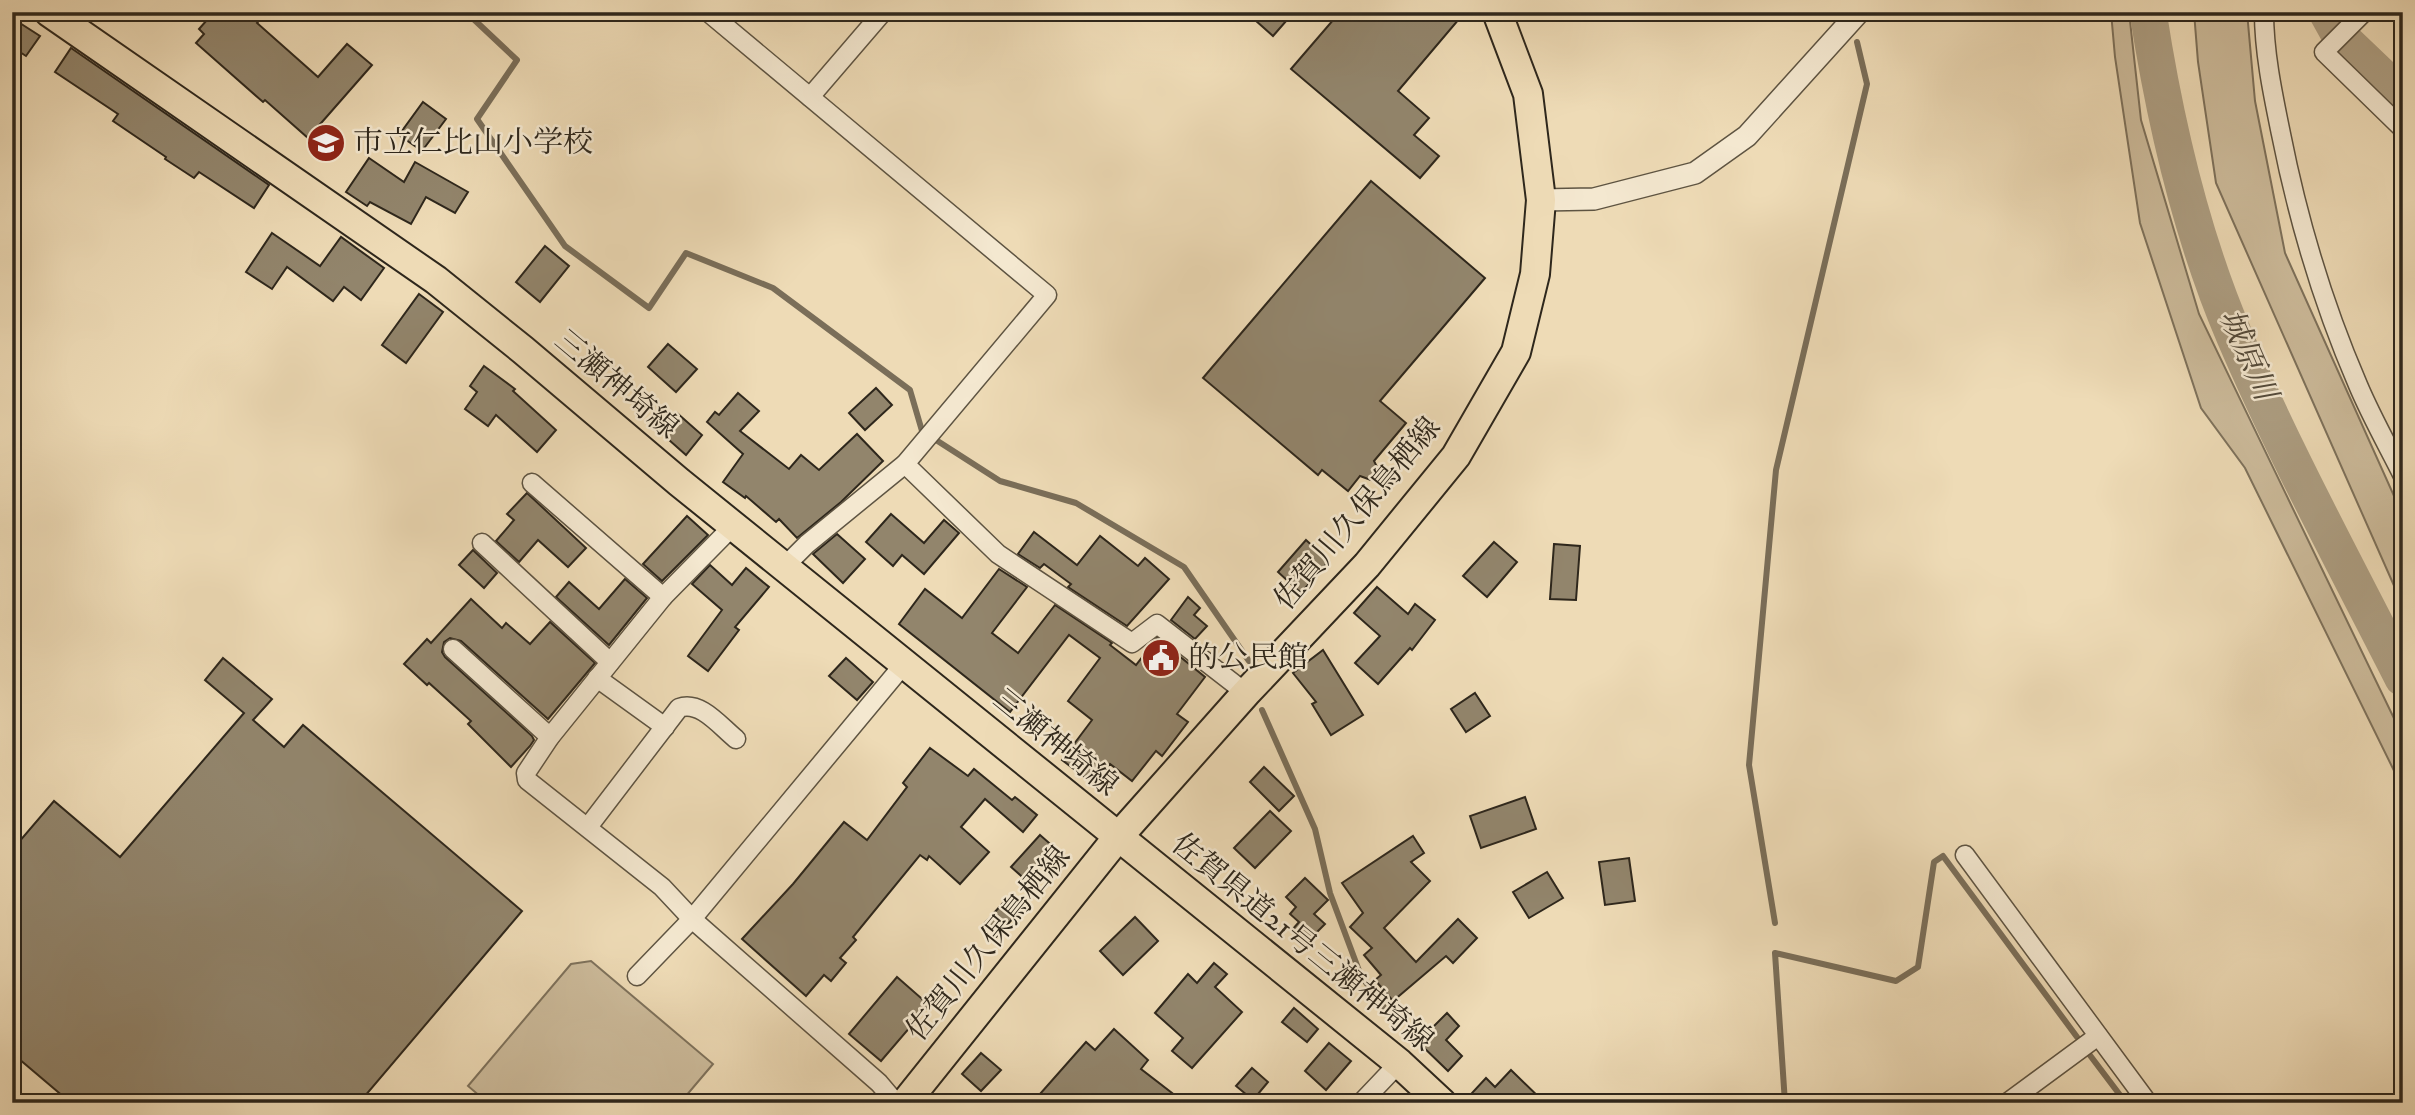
<svg xmlns="http://www.w3.org/2000/svg" width="2415" height="1115" font-family="'IM FELL DW Pica','Noto Serif JP',serif">
  <style>
    .green { fill: #cdbc9c; stroke: #7e725c; stroke-width: 2 }
    .lines { fill: none; stroke-linecap: round; stroke-linejoin: round }
    .stream { stroke: #7a6e59; stroke-width: 6 }
    .river { stroke: #ad9e82; stroke-width: 37 }
    .building { fill: #92856c; stroke: #2e271c; stroke-width: 2 }
    .minor-casing { stroke: #5e5442; stroke-width: 21 }
    .tertiary-casing { stroke: #5e5442; stroke-width: 24 }
    .primary-casing { stroke: #2e271c; stroke-width: 32 }
    .minor { stroke: #f4e8d0; stroke-width: 18 }
    .tertiary { stroke: #f4e8d0; stroke-width: 21 }
    .primary { stroke: #eedbb6; stroke-width: 28 }
    .labels { text-anchor: middle; dominant-baseline: central; stroke-width: 5; stroke-linejoin: round; paint-order: stroke }
    .poi-label { font-size: 30px; fill: #2e271c; stroke: #f4e8d0; text-anchor: start }
    .street-label { font-size: 30px; fill: #2e271c; stroke: #f4e8d0 }
    .water-label { font-size: 32px; font-style: italic; fill: #544b3b; stroke: #f4e8d0 }
  </style>
  <rect width="100%" height="100%" fill="#eedbb6"/>
  <filter id="stains"><feTurbulence type="fractalNoise" baseFrequency=".00286" numOctaves="4"/><feColorMatrix values="0 0 0 0 .2 0 0 0 0 .09 0 0 0 0 .02 0 0 0 .5 -.17"/></filter>
  <radialGradient id="worn" r=".72"><stop offset=".6" stop-color="#630" stop-opacity="0"/><stop offset="1" stop-color="#630" stop-opacity=".3"/></radialGradient>
  <g class="green">
    <polygon points="2111,12 2129,12 2141,120 2199,314 2403,737 2403,789 2245,468 2201,408 2140,223 2115,57"/>
    <polygon points="2194,12 2247,12 2255,101 2285,253 2403,516 2403,606 2216,183 2198,62"/>
    <polygon points="591,961 713,1064 680,1103 488,1103 468,1086 571,964"/>
  </g>
  <g class="lines">
    <g class="stream">
      <polyline points="466,12 517,60 477,119 565,246 649,308 686,253 773,288 910,390 922,431 1000,481 1076,503 1184,567 1249,661"/>
      <polyline points="1262,710 1315,829 1330,893 1361,976 1389,1014"/>
      <polyline points="1775,923 1749,765 1776,470 1867,84 1857,42"/>
      <polyline points="2089,1054 2126,1103"/>
      <polyline points="1785,1103 1775,953 1896,981 1918,967 1934,862 1943,856 2077,1037"/>
    </g>
    <g class="river">
      <path d="M 2148,12 C 2165,122 2190,232 2234,335 C 2284,452 2345,564 2403,678"/>
      <polyline points="2327,12 2342,39 2403,97"/>
    </g>
  </g>
  <g class="building">
    <polygon points="214,12 266,12 257,23 318,77 347,44 372,65 308,138 265,100 263,102 196,43 204,34 199,29"/>
    <polygon points="1246,12 1294,12 1273,36"/>
    <polygon points="1340,12 1465,12 1398,91 1429,118 1414,135 1439,156 1420,178 1291,69"/>
    <polygon points="12,18 40,36 26,56 12,47"/>
    <polygon points="71,48 269,185 254,208 199,172 194,178 165,159 166,157 113,121 118,114 55,72"/>
    <polygon points="423,102 446,119 422,151 399,135"/>
    <polygon points="369,158 404,182 415,162 468,192 455,213 426,197 411,224 370,202 367,206 346,192"/>
    <polygon points="1371,181 1485,278 1380,401 1406,423 1374,461 1379,471 1371,480 1360,476 1348,491 1322,470 1318,475 1203,378"/>
    <polygon points="272,233 320,266 341,237 384,268 361,300 344,287 333,301 287,267 272,289 246,272"/>
    <polygon points="545,246 569,266 540,302 516,282"/>
    <polygon points="419,294 443,312 406,363 382,345"/>
    <polygon points="668,344 697,369 676,392 648,367"/>
    <polygon points="484,366 515,389 513,391 556,430 537,452 496,415 488,426 465,409 477,392 470,386"/>
    <polygon points="876,388 892,405 865,430 849,413"/>
    <polygon points="738,393 759,411 740,431 789,469 801,455 819,470 857,434 883,461 841,502 797,538 779,519 776,522 746,496 745,498 723,482 743,454 707,422 715,412 719,415"/>
    <polygon points="677,413 702,435 686,455 660,432"/>
    <polygon points="527,493 586,548 568,567 538,540 519,562 496,541 514,520 507,514"/>
    <polygon points="891,514 924,543 944,520 959,533 924,574 902,555 893,566 866,542"/>
    <polygon points="687,516 708,535 662,581 643,564"/>
    <polygon points="1034,532 1077,565 1100,536 1138,566 1145,558 1169,579 1127,626 1068,587 1071,584 1044,564 1040,568 1018,554"/>
    <polygon points="837,534 865,559 843,583 813,554"/>
    <polygon points="1306,540 1329,561 1301,593 1278,572"/>
    <polygon points="1494,542 1517,562 1487,597 1463,576"/>
    <polygon points="1554,544 1580,546 1576,600 1550,599"/>
    <polygon points="473,550 497,573 484,588 459,565"/>
    <polygon points="710,565 732,585 746,568 769,587 735,627 739,630 708,671 688,656 722,610 692,584"/>
    <polygon points="999,569 1027,587 992,633 1018,653 1055,605 1112,643 1110,645 1136,665 1157,638 1205,677 1177,714 1188,722 1162,756 1156,751 1132,781 1110,764 1095,785 1062,760 1092,720 1068,701 1100,658 1069,635 1010,712 899,624 925,589 962,618"/>
    <polygon points="625,579 647,598 609,645 556,597 569,582 599,609"/>
    <polygon points="1377,587 1408,614 1415,604 1435,620 1412,650 1410,648 1378,684 1355,663 1380,636 1354,613"/>
    <polygon points="1188,597 1200,608 1194,615 1207,626 1195,639 1171,620"/>
    <polygon points="471,599 502,628 506,623 530,644 550,622 595,663 548,719 461,641 450,638 444,642 442,652 445,657 532,736 534,740 530,746 511,767 468,724 471,721 429,683 427,685 404,664 427,639 431,643"/>
    <polygon points="1323,650 1363,715 1331,735 1312,704 1316,702 1293,673"/>
    <polygon points="223,658 272,699 253,720 284,747 303,725 522,911 359,1103 71,1103 12,1053 12,850 54,801 120,857 244,713 205,680"/>
    <polygon points="846,658 873,682 857,700 829,676"/>
    <polygon points="1475,693 1490,716 1466,732 1451,709"/>
    <polygon points="930,748 968,776 974,769 1012,800 1015,797 1037,815 1023,832 985,799 961,827 989,852 960,884 929,856 927,860 920,855 853,937 856,940 840,958 846,963 831,981 824,975 806,996 742,939 793,884 844,822 867,840 907,787 903,783"/>
    <polygon points="1264,767 1294,796 1279,811 1250,782"/>
    <polygon points="1525,797 1536,829 1481,848 1470,816"/>
    <polygon points="1270,811 1291,831 1255,868 1234,848"/>
    <polygon points="1040,835 1056,849 1027,881 1011,867"/>
    <polygon points="1413,836 1424,853 1411,862 1430,881 1384,928 1416,962 1458,919 1477,938 1453,963 1446,956 1393,1001 1375,980 1381,975 1364,955 1372,948 1350,927 1363,913 1342,883"/>
    <polygon points="1629,858 1635,901 1605,905 1599,862"/>
    <polygon points="1547,872 1563,898 1529,918 1513,892"/>
    <polygon points="1305,878 1328,900 1314,914 1325,924 1306,943 1292,930 1299,922 1290,914 1296,907 1286,897"/>
    <polygon points="1003,903 1016,915 996,937 983,925"/>
    <polygon points="1135,917 1158,941 1123,975 1100,951"/>
    <polygon points="1214,963 1227,974 1215,987 1242,1012 1192,1068 1172,1051 1183,1038 1155,1013 1188,974 1197,983"/>
    <polygon points="897,977 929,1005 881,1061 849,1034"/>
    <polygon points="1294,1008 1318,1029 1307,1042 1282,1022"/>
    <polygon points="1447,1013 1459,1026 1446,1040 1462,1056 1448,1071 1418,1042"/>
    <polygon points="1114,1029 1148,1060 1141,1069 1185,1103 1032,1103 1086,1042 1095,1050"/>
    <polygon points="1329,1043 1351,1061 1326,1090 1305,1071"/>
    <polygon points="981,1053 1001,1070 981,1091 962,1074"/>
    <polygon points="1252,1068 1268,1082 1253,1100 1236,1086"/>
    <polygon points="1511,1070 1545,1103 1479,1103 1472,1093 1486,1078 1495,1087"/>
  </g>
  <g class="lines">
    <defs>
      <g id="minor">
        <polyline points="708,12 1047,295 905,464 807,544 784,567"/>
        <path d="M 2264,12 C 2264,53 2273,95 2281,134 C 2298,220 2323,304 2358,385 C 2371,416 2388,446 2403,476"/>
        <polyline points="2364,12 2324,52 2403,129"/>
        <polyline points="810,97 883,12"/>
        <polyline points="905,464 998,554 1132,643 1157,624 1246,693"/>
        <polyline points="532,483 663,597"/>
        <polyline points="733,526 663,597 550,737 526,773 527,780 662,887 692,919 879,1083 896,1103"/>
        <polyline points="482,543 610,662"/>
        <polyline points="453,649 550,737"/>
        <polyline points="597,678 665,727"/>
        <path d="M 588,827 L 679,708 C 700,700 720,726 736,739"/>
        <polyline points="1965,855 2148,1103"/>
        <polyline points="637,976 692,919 904,664"/>
        <polyline points="1361,1103 1399,1063"/>
        <polyline points="2007,1103 2098,1036"/>
      </g>
      <polyline id="tertiary" points="1541,200 1594,199 1695,173 1747,136 1859,12"/>
      <g id="primary">
        <polyline points="49,12 436,280 523,350 679,482 1399,1063 1442,1103"/>
        <polyline points="905,1103 1118,837 1246,693 1367,565 1456,456 1516,352 1535,274 1541,200 1528,94 1497,12"/>
      </g>
    </defs>
    <use href="#minor" class="minor-casing"/>
    <use href="#tertiary" class="tertiary-casing"/>
    <use href="#primary" class="primary-casing"/>
    <use href="#minor" class="minor"/>
    <use href="#tertiary" class="tertiary"/>
    <use href="#primary" class="primary"/>
  </g>
  <defs>
    <symbol id="school-disc" viewBox="-11 -11 22 22"><circle r="9.5" fill="#8f2418" stroke="#f4e8d0"/><path d="M0-5L7-2L0 1L-7-2ZM-4 1L0 2.5L4 1V4Q0 6-4 4Z" fill="#fff"/></symbol>
    <symbol id="civic-disc" viewBox="-11 -11 22 22"><circle r="9.5" fill="#8f2418" stroke="#f4e8d0"/><path d="M-.6-6.5H3V-4.5H.6V-3L4-1V1h2V6H-6V1h2V-1L-.6-3ZM-1.2 2.5V6h2.4V2.5Z" fill="#fff"/></symbol>
  </defs>
  <g fill-rule="evenodd">
    <use href="#school-disc" x="304" y="121" width="44" height="44"/>
    <use href="#civic-disc" x="1139" y="636" width="44" height="44"/>
  </g>
  <g class="labels">
    <g class="poi-label">
      <text x="353" y="143">市立仁比山小学校</text>
      <text x="1188" y="658">的公民館</text>
    </g>
    <g class="street-label">
      <text transform="translate(616 385) rotate(40)">三瀬神埼線</text>
      <text transform="translate(1358 514) rotate(-50)">佐賀川久保鳥栖線</text>
      <text transform="translate(1055 743) rotate(39)">三瀬神埼線</text>
      <text transform="translate(1302 943) rotate(39)">佐賀県道21号三瀬神埼線</text>
      <text transform="translate(989 944) rotate(-51)">佐賀川久保鳥栖線</text>
    </g>
    <g class="water-label">
      <text transform="translate(2247 355) rotate(66)">城原川</text>
    </g>
  </g>
  <rect width="2415" height="1115" fill="none" stroke="#eedbb6" stroke-width="42"/>
  <rect x="14" y="14" width="2387" height="1087" fill="none" stroke="#2e271c" stroke-width="3.5"/>
  <rect x="21" y="21" width="2373" height="1073" fill="none" stroke="#2e271c" stroke-width="2"/>
  <rect width="100%" height="100%" filter="url(#stains)"/>
  <rect width="100%" height="100%" fill="url(#worn)"/>
</svg>
